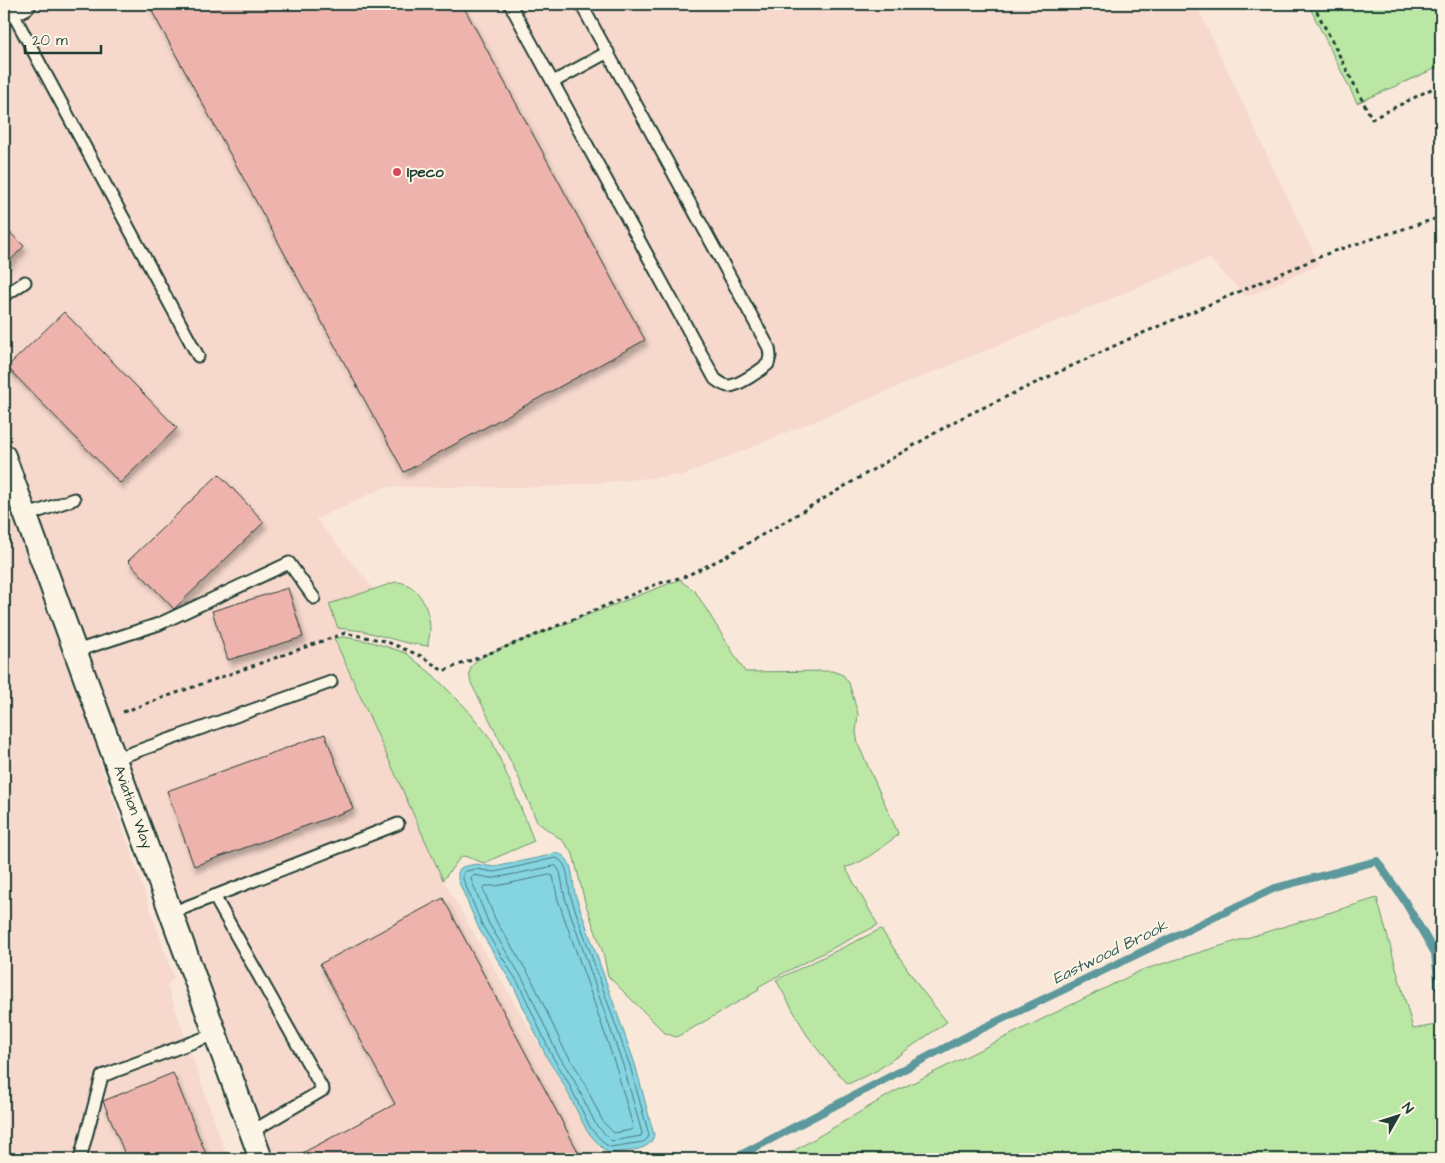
<svg xmlns="http://www.w3.org/2000/svg" width="1445" height="1163" font-family="'Architects Daughter',sans-serif">
  <style>
    .built { fill: #f6d8cc }
    .green { fill: #bae7a4; stroke: #6c926c }
    .water { fill: #85d4e2; stroke: #5c989c }
    .lines { fill: none; stroke-linecap: round; stroke-linejoin: round }
    .shore { stroke: #48797a; stroke-width: 1 }
    .stream { stroke: #5c989c; stroke-width: 8 }
    .building { fill: #eeb3ad; stroke: #1f3d34; filter: url(#shadow) }
    .service-casing { stroke: #1f3d34; stroke-width: 15 }
    .minor-casing { stroke: #1f3d34; stroke-width: 26 }
    .path { stroke: #1f3d34; stroke-width: 3; stroke-dasharray: 4 4; stroke-linecap: butt }
    .service { stroke: #fcf5e5; stroke-width: 11 }
    .minor { stroke: #fcf5e5; stroke-width: 22 }
    .poi-dot { fill: #d1495b; stroke: #fcf5e5; stroke-width: 2 }
    .labels { text-anchor: middle; dominant-baseline: central; stroke-width: 4; stroke-linejoin: round; paint-order: stroke }
    .poi-label { font-size: 15px; font-weight: bold; fill: #1f3d34; stroke: #fcf5e5; text-anchor: start }
    .street-label { font-size: 15px; fill: #1f3d34; stroke: #fcf5e5 }
    .water-label { font-size: 16px; font-style: italic; fill: #335b57; stroke: #fcf5e5 }
  </style>
  <defs>
    <filter id="shadow"><feDropShadow dx="3" dy="5.5" stdDeviation="2.5" flood-color="#0004"/></filter>
  </defs>
  <rect width="100%" height="100%" fill="#f9e8da"/>
  <filter id="ink" filterUnits="userSpaceOnUse"><feTurbulence type="fractalNoise" baseFrequency=".02" numOctaves="2"/><feDisplacementMap in="SourceGraphic" scale="10" xChannelSelector="R" yChannelSelector="G"/><feConvolveMatrix kernelMatrix="1 2 1 2 8 2 1 2 1" color-interpolation-filters="sRGB"/></filter>
  <g filter="url(#ink)">
    <polygon class="built" points="4,4 1196,4 1319,265 1246,297 1209,258 684,475 548,487 385,487 316,519 380,596 334,638 443,880 605,1159 261,1159 115,759 97,753 174,978 167,985 228,1159 4,1159"/>
    <g class="green">
      <polygon points="1308,4 1441,4 1441,66 1357,103"/>
      <path d="M 681,579 L 682,582 L 695,591 L 745,672 L 832,671 L 843,675 L 849,683 L 858,714 L 856,732 L 858,744 L 898,833 L 897,836 C 884,845 860,866 845,867 L 878,925 L 774,978 L 758,987 L 759,990 L 686,1032 L 676,1037 L 665,1033 L 608,976 L 603,953 L 585,902 L 573,854 L 563,841 L 537,822 L 518,776 L 471,683 C 466,665 476,661 489,653 Z"/>
      <path d="M 396,582 C 418,582 430,609 430,630 C 430,635 428,641 428,646 L 407,643 L 363,631 L 338,628 L 329,604 Z"/>
      <polygon points="344,637 372,642 406,653 433,675 466,708 491,739 514,791 534,841 484,863 464,856 460,858 443,880 334,638"/>
      <polygon points="1377,898 1413,1029 1441,1024 1441,1159 780,1159 894,1092 1142,970"/>
      <polygon points="881,929 920,988 947,1022 876,1071 848,1084 825,1059 807,1035 776,980"/>
    </g>
    <path class="water" d="M 554,853 C 574,854 572,879 575,894 L 635,1064 L 654,1135 C 651,1152 624,1151 609,1153 L 602,1148 L 587,1131 L 563,1083 L 547,1058 L 514,987 L 479,929 L 458,880 L 458,872 L 462,867 L 476,864 L 494,867 L 551,855 Z"/>
    <g class="lines">
      <g class="shore">
        <path d="M 556,858 C 569,862 568,884 570,895 L 630,1066 L 649,1135 L 648,1138 L 643,1142 L 610,1147 L 605,1144 L 591,1129 L 567,1080 L 552,1056 L 519,984 L 483,927 L 463,879 L 463,873 L 466,871 L 476,869 L 494,872 Z"/>
        <path d="M 556,866 L 560,872 L 565,898 L 624,1068 L 642,1133 L 641,1136 L 612,1141 L 596,1125 L 573,1078 L 557,1053 L 524,981 L 489,924 L 471,879 L 472,876 C 479,874 487,879 495,878 Z"/>
        <polygon points="550,875 553,876 558,900 595,1005 617,1070 633,1127 631,1130 614,1133 603,1122 580,1074 564,1049 531,978 496,921 483,889 485,886 496,886"/>
      </g>
      <polyline class="stream" points="733,1159 975,1032 1275,888 1377,861 1404,900 1435,953 1439,988 1441,986"/>
    </g>
    <g class="building">
      <polygon points="148,4 462,4 645,340 404,472"/>
      <polygon points="4,227 24,246 4,267"/>
      <polygon points="64,312 177,428 120,483 7,367"/>
      <polygon points="219,474 264,522 174,609 128,561"/>
      <polygon points="288,588 303,637 228,660 212,611"/>
      <polygon points="325,734 353,809 194,866 167,791"/>
      <polygon points="443,898 582,1159 291,1159 395,1104 320,964"/>
      <polygon points="173,1073 208,1159 127,1159 103,1101"/>
    </g>
    <g class="lines">
      <defs>
        <g id="service">
          <path d="M 510,4 L 715,379 C 719,382 724,386 729,386 C 738,386 761,370 768,364 L 770,356 L 769,348 L 581,4"/>
          <polyline points="11,10 198,356"/>
          <polyline points="553,82 608,52"/>
          <polyline points="4,296 25,282"/>
          <polyline points="25,516 74,499"/>
          <polyline points="76,651 159,624 289,563 314,598"/>
          <polyline points="115,759 331,682"/>
          <polyline points="214,896 323,1090 251,1132"/>
          <polyline points="171,913 398,824"/>
          <polyline points="80,1159 102,1076 215,1034"/>
        </g>
        <g id="minor">
          <polyline points="4,14 24,4"/>
          <polyline points="4,456 261,1159"/>
        </g>
      </defs>
      <use href="#service" class="service-casing"/>
      <use href="#minor" class="minor-casing"/>
      <g class="path">
        <polyline points="1313,4 1372,119 1441,84"/>
        <polyline points="123,712 345,633 385,641 421,656 443,671 526,639 657,584 686,576 723,558 957,420 1129,339 1331,252 1441,217"/>
      </g>
      <use href="#service" class="service"/>
      <use href="#minor" class="minor"/>
    </g>
  </g>
  <circle class="poi-dot" cx="397" cy="172" r="5"/>
  <g class="labels">
    <g class="poi-label">
      <text x="407" y="172">Ipeco</text>
    </g>
    <g class="street-label">
      <text transform="translate(133 807) rotate(70)">Aviation Way</text>
    </g>
    <g class="water-label">
      <text transform="translate(1110 952) rotate(-26)">Eastwood Brook</text>
    </g>
  </g>
  <rect width="1445" height="1163" fill="none" stroke="#fcf5e5" stroke-width="20"/>
  <rect x="10" y="10" width="1425" height="1143" fill="none" stroke="#1f3d34" stroke-width="2" filter="url(#ink)"/>
  <g transform="translate(1398 1116) rotate(51)" stroke="#fcf5e5" stroke-width="4" paint-order="stroke">
  <path d="M0-4L9 19L0 12L-9 19Z" fill="#1f3d34"/>
  <text y="-8" font-size="14" font-weight="bold" text-anchor="middle" fill="#1f3d34">N</text>
  </g>
  <path d="M25 45v8h76v-8" fill="none" stroke="#1f3d34" stroke-width="2.5"/>
  <text x="32" y="45" font-size="15" fill="#1f3d34" stroke="#fcf5e5" stroke-width="4" paint-order="stroke">20 m</text>
</svg>
